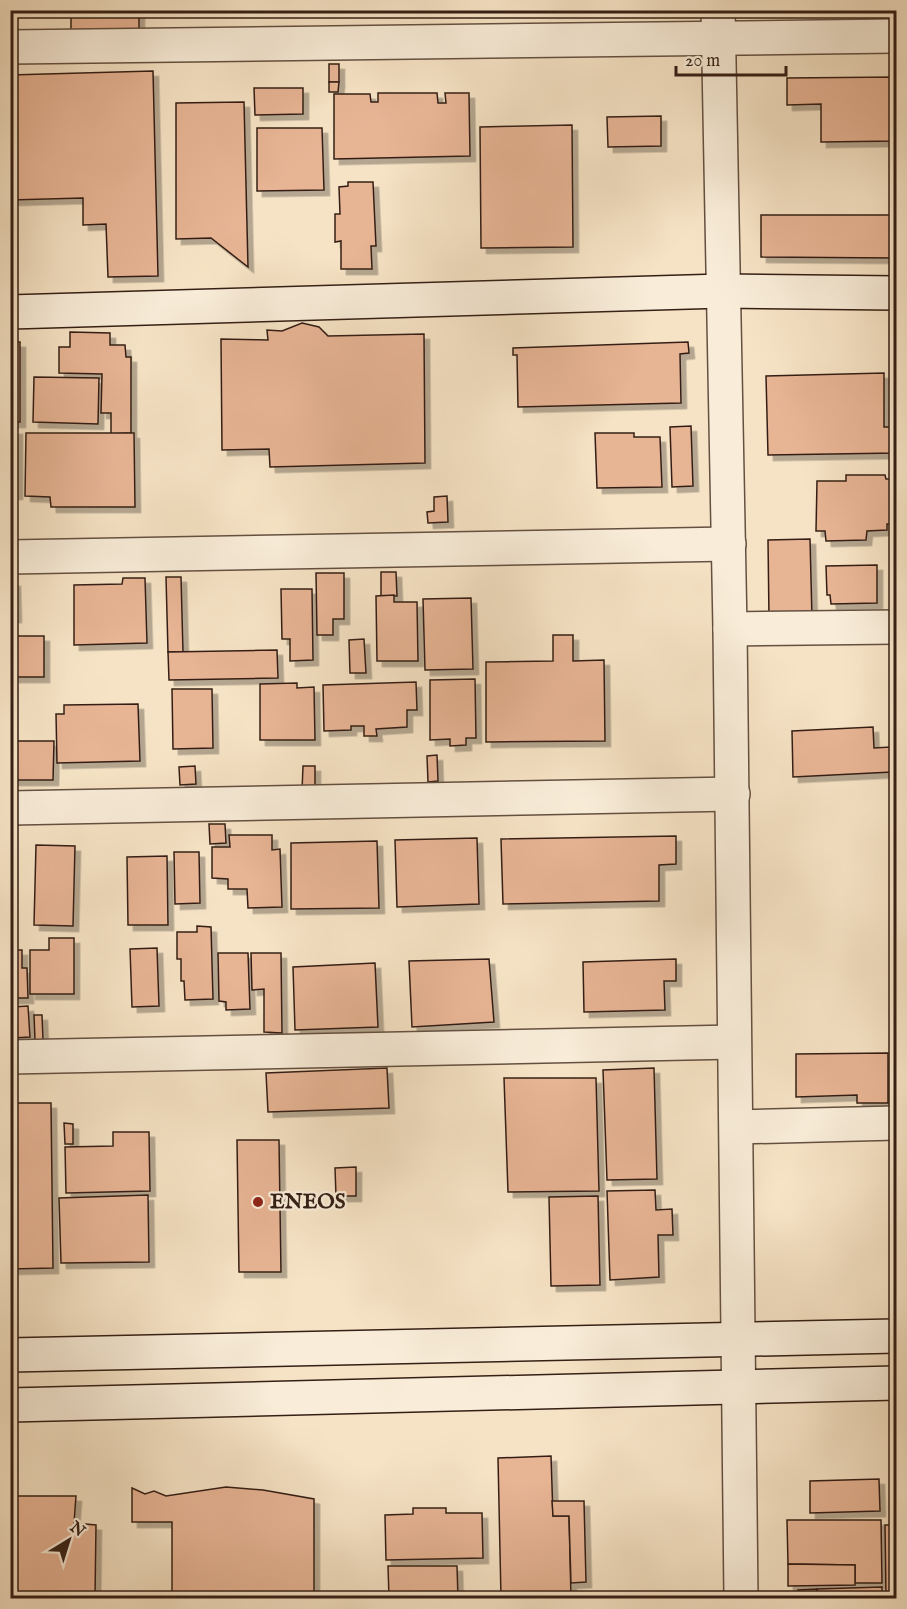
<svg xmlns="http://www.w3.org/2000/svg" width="907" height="1609" font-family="'IM FELL English',serif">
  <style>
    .building { fill: #e7b494; stroke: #341f15; stroke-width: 1.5; filter: url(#shadow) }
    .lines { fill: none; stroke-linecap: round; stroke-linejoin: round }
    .street-casing { stroke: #645041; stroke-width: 36 }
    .secondary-casing { stroke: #341f15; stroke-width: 36 }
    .street { stroke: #f9edd9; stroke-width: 33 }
    .secondary { stroke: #f9edd9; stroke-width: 33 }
    .poi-dot { fill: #8f2418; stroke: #f9edd9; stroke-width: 2 }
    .labels { text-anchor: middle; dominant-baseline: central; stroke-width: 4.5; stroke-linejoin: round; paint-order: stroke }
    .poi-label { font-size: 21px; font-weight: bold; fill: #341f15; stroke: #f9edd9; text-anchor: start }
  </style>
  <defs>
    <filter id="shadow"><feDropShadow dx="5.5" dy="5.5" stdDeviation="0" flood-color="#0004"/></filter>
  </defs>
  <rect width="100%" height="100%" fill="#f6e3c5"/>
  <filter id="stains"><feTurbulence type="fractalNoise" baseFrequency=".00333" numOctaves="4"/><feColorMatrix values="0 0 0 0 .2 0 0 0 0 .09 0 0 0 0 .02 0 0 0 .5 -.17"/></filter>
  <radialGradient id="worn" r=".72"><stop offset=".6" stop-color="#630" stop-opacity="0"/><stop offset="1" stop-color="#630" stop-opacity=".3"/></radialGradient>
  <g class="building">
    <polygon points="71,10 139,10 139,29 71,31"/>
    <rect x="329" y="64" width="10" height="18"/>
    <polygon points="153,71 158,276 108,277 106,224 83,225 83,198 10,200 10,75"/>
    <polygon points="896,77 896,141 821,142 821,104 787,105 787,78"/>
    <polygon points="329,82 339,82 338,92 329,92"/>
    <polygon points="254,88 303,88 303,114 255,115"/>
    <polygon points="378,93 437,93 438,103 446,103 445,93 469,93 470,156 334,159 334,94 370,94 371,102 378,102"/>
    <polygon points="244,102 248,267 211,238 176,239 176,103"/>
    <polygon points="661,116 661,146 608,147 607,117"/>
    <polygon points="572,125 573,247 481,248 480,127"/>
    <polygon points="257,128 322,128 324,190 257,191"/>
    <polygon points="348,182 373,182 376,246 371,246 372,269 341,269 341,241 335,242 335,214 340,214 339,187 348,186"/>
    <polygon points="761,215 895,215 895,258 761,257"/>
    <polygon points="302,323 319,327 328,336 424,334 425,463 270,467 269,449 222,450 221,339 268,340 267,330 282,331"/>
    <polygon points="70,332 110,333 110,345 125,345 126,357 131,357 131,433 111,434 111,413 101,413 102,374 59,373 59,347 70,347"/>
    <rect x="10" y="342" width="10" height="80"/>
    <polygon points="688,342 689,353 680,354 681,403 518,407 517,355 513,355 513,348"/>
    <polygon points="884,373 884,427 895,427 896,453 768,455 766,376"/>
    <polygon points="34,377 99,378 98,424 33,422"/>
    <polygon points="691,426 693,486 672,487 670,427"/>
    <rect x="10" y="429" width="7" height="65"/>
    <polygon points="26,433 134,433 135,507 51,507 50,497 25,496"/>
    <polygon points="595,433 634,433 634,437 660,437 662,487 597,488"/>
    <polygon points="846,475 885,475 886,479 896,479 896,524 887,524 887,530 867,531 866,540 826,541 825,531 816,531 817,481 846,481"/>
    <polygon points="447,496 448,522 428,523 427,512 434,511 434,497"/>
    <polygon points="810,539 812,618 769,618 768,540"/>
    <polygon points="877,565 877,603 831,604 830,595 827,595 826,566"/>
    <polygon points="381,572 396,572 397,596 381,596"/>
    <polygon points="316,573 344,573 344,619 333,619 333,635 317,635"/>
    <polygon points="166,577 181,577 183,652 168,652"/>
    <polygon points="123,578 145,578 147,643 74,645 74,585 122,584"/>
    <polygon points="10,581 15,581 16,617 10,617"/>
    <polygon points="281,589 312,589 313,660 290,661 290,639 282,639"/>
    <polygon points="394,595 394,602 417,602 418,661 377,661 376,596"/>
    <polygon points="471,598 473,669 425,670 423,599"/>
    <polygon points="553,635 573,635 573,661 604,660 605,741 486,742 486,662 553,661"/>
    <rect x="10" y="636" width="34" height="41"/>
    <polygon points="364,639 366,673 350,673 349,640"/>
    <polygon points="277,650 278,678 169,680 168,652"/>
    <polygon points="475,679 476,738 466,738 466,745 450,746 450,739 430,740 430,680"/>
    <polygon points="416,682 417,710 407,710 407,727 376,729 377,736 364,736 364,726 351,726 351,730 324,731 323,685"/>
    <polygon points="297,683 297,688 314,687 315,740 260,740 260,684"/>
    <polygon points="172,689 212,689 213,748 173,749"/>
    <polygon points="138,704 140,761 57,763 56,714 64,714 64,705"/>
    <polygon points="873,727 874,748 891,747 892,772 793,777 792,731"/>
    <polygon points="10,741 54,741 53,780 10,780"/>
    <polygon points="437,755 438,781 428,782 427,756"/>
    <polygon points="195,766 196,784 180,785 179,767"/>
    <polygon points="303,766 315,766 315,790 302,791"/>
    <polygon points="209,824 225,824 226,843 210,844"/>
    <polygon points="229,835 272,835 272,850 280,849 282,907 248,908 247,889 228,889 228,879 212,878 212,847 230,847"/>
    <polygon points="676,836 676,864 659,865 659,901 503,904 501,839"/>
    <polygon points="477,838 479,904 397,907 395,840"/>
    <polygon points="377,841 379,908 291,909 291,843"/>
    <polygon points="36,845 75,846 73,926 34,925"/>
    <polygon points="174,852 199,852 200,903 175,904"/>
    <polygon points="167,856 168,925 128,925 127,857"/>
    <polygon points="197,926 211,927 213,999 185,1000 184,981 181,981 181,959 177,959 177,932 197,932"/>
    <polygon points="49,938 74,938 74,994 30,994 30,950 49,950"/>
    <polygon points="157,948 159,1006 132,1007 130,949"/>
    <polygon points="10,950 22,950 22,968 27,968 28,998 10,998"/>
    <polygon points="218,953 248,953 250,1009 226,1010 226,1002 219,1001"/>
    <polygon points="251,953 281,953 282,1033 264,1032 264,989 252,990"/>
    <polygon points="489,959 494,1022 412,1027 409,961"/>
    <polygon points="676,959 676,981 664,981 665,1010 584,1012 583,962"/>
    <polygon points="375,963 378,1027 295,1030 293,967"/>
    <polygon points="28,1006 30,1037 13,1038 12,1007"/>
    <polygon points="34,1015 42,1015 43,1040 35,1040"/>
    <polygon points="888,1053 888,1103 857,1103 857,1095 796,1097 796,1054"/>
    <polygon points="387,1068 389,1108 268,1112 266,1073"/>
    <polygon points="654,1068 657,1179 607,1180 603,1070"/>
    <polygon points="504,1078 596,1078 599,1191 508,1192"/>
    <polygon points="10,1103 51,1103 53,1268 10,1269"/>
    <polygon points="64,1123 73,1124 73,1144 65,1144"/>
    <polygon points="113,1132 149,1132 150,1191 66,1193 65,1147 113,1146"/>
    <polygon points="237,1140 279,1140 281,1272 239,1272"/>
    <polygon points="356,1167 356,1196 336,1196 335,1168"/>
    <polygon points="655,1190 656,1210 672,1209 673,1235 658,1235 659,1277 610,1280 607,1191"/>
    <polygon points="148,1195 149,1262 61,1263 59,1198"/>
    <polygon points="598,1196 600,1285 551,1286 549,1197"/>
    <polygon points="551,1456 553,1516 569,1516 571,1598 501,1598 498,1458"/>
    <polygon points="879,1479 880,1511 810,1513 810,1481"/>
    <polygon points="226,1487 263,1490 314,1499 314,1598 172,1598 172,1522 132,1522 132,1488 145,1494 154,1491 166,1496"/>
    <polygon points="10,1496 76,1496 74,1523 96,1525 95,1598 10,1598"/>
    <polygon points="552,1501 584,1501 586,1582 571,1583 569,1516 553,1516"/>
    <polygon points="413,1508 446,1508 446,1513 482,1513 483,1558 386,1560 385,1515 413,1514"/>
    <polygon points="787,1520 881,1520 882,1583 855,1583 855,1565 788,1564"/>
    <polygon points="885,1525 896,1525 896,1598 886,1598"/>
    <polygon points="788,1564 855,1565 855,1585 788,1586"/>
    <polygon points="388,1566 457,1566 458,1598 389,1598"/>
    <polygon points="882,1587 882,1598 817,1598 817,1589"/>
    <polygon points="817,1589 817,1598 798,1598 798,1590"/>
  </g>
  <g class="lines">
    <defs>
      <g id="street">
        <polyline points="718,10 730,629 741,1598"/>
        <polyline points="10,47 896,36"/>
        <polyline points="10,557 729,544"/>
        <polyline points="730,629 896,627"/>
        <polyline points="10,808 733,794"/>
        <polyline points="10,1057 734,1042"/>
        <polyline points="737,1127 896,1123"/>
      </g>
      <g id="secondary">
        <polyline points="10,312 723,291 896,293"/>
        <polyline points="10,1355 896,1336"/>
        <polyline points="10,1405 896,1383"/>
      </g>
    </defs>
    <use href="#street" class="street-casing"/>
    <use href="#secondary" class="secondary-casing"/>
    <use href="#street" class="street"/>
    <use href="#secondary" class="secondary"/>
  </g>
  <circle class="poi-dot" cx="258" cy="1202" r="6"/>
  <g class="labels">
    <g class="poi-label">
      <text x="270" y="1202">ENEOS</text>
    </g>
  </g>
  <rect width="907" height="1609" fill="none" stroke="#f6e3c5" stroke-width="36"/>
  <rect x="12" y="12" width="883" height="1585" fill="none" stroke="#341f15" stroke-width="3"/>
  <rect x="18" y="18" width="871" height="1573" fill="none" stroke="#341f15" stroke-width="1.5"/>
  <g transform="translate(69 1540) rotate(38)" stroke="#f9edd9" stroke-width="4.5" paint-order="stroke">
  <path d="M0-4.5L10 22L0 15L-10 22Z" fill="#341f15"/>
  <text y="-9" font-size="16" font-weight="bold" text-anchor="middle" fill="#341f15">N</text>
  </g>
  <path d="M676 66v9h110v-9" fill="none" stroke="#341f15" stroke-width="3"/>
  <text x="685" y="66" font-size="18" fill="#341f15" stroke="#f9edd9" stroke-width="4.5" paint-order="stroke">20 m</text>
  <rect width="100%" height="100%" filter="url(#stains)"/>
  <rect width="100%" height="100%" fill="url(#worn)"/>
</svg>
